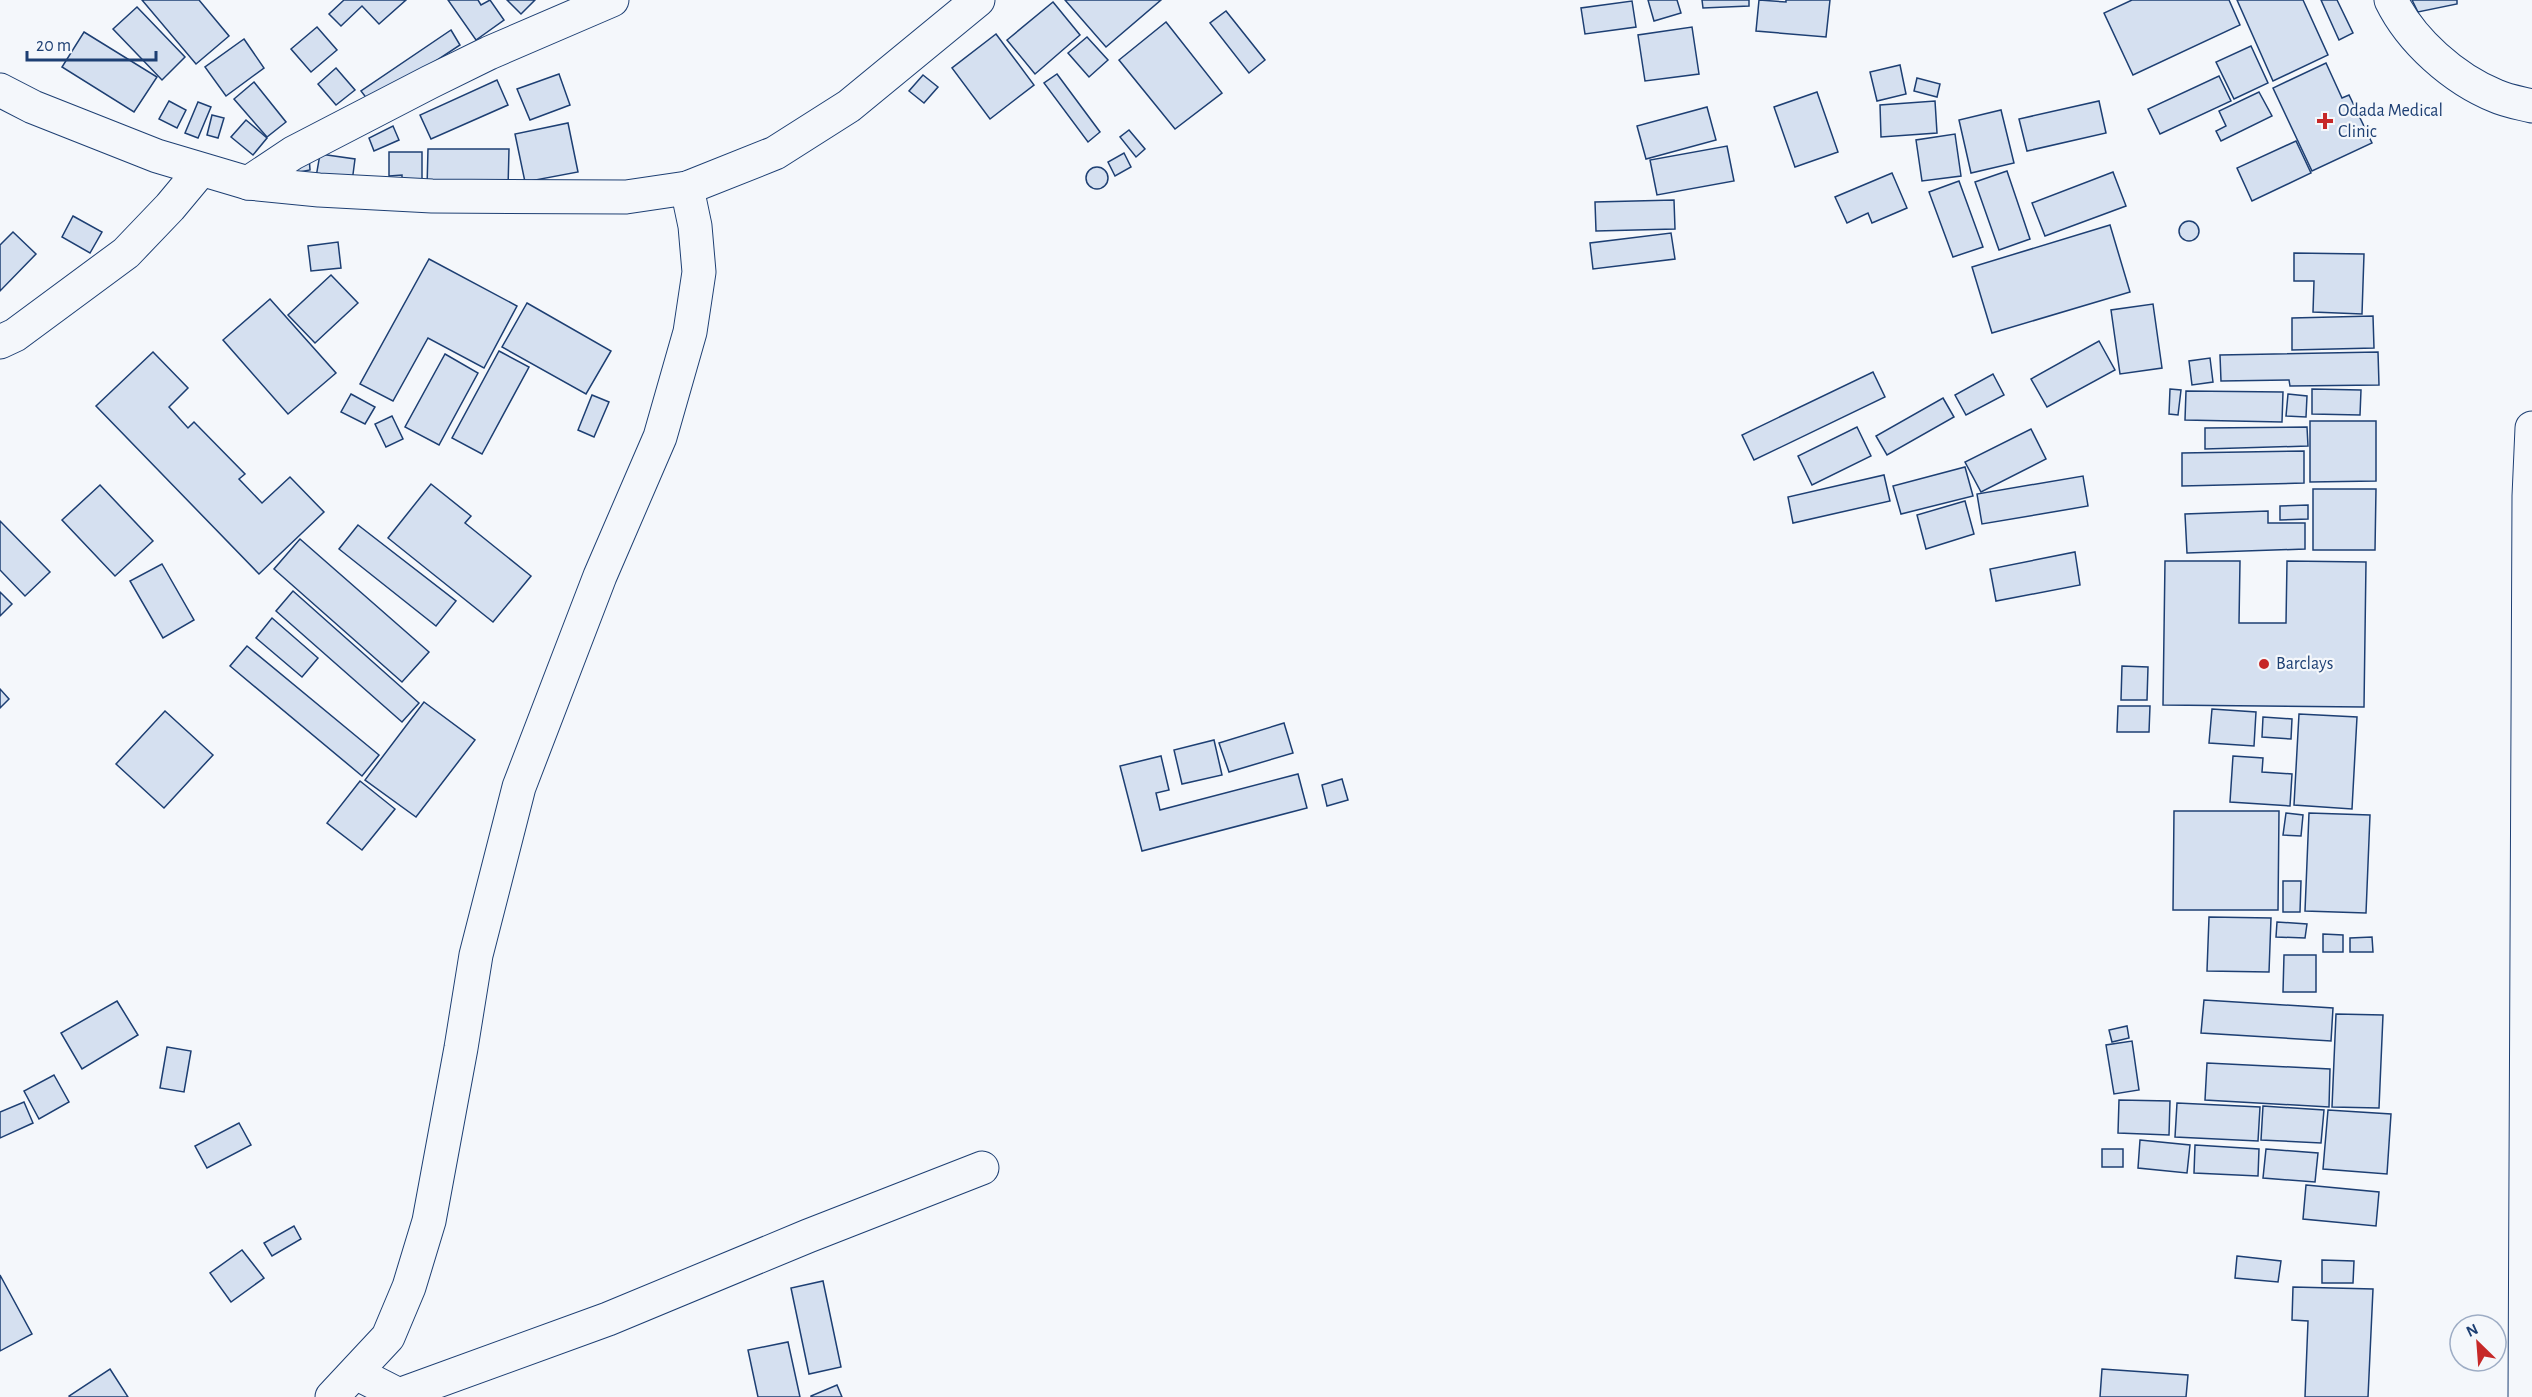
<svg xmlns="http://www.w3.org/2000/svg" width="2532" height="1397" font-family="'Alegreya Sans',sans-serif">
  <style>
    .building { fill: #d5e0f0; stroke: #1d3f73; stroke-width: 1.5 }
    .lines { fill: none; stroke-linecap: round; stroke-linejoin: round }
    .minor-casing { stroke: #1d3f73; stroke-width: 35 }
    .trunk-casing { stroke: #1d3f73; stroke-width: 35 }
    .minor { stroke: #f4f7fb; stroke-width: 33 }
    .trunk { stroke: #f4f7fb; stroke-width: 33 }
    .poi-dot { fill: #c62828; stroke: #f4f7fb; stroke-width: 2 }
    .labels { text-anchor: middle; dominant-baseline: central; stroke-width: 4.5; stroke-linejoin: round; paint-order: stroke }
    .poi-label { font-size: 18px; fill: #1d3f73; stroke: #f4f7fb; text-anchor: start }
  </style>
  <rect width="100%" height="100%" fill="#f4f7fb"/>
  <g class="building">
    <polygon points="142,0 199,0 229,36 196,64"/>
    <polygon points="344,0 406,0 379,24 362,6 341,26 329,14"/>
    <polygon points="448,0 478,0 481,5 490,0 504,20 476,40"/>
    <polygon points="507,0 535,0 521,14"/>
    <polygon points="1065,0 1161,0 1106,47"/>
    <polygon points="1648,0 1677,0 1681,13 1654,21"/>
    <polygon points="1702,0 1749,0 1749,6 1703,8"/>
    <polygon points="1759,0 1786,2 1786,0 1830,0 1826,37 1756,31"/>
    <polygon points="2132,0 2229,0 2240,25 2133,75 2104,13"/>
    <polygon points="2237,0 2303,0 2328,55 2273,81"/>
    <polygon points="2321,0 2337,0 2353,33 2339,40"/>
    <polygon points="2412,0 2457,0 2457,4 2418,12"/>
    <polygon points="1632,1 1636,27 1585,34 1581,8"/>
    <polygon points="1053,2 1080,35 1035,74 1007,40"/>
    <polygon points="137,7 185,57 162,80 113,29"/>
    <polygon points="1226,11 1265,60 1249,73 1210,23"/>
    <polygon points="1166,22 1222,93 1175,129 1119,60"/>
    <polygon points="317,27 337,50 311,72 291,49"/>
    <polygon points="1692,27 1699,74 1645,81 1638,35"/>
    <polygon points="451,30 460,45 371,104 361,91"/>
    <polygon points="84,32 157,77 134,112 62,67"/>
    <polygon points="996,34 1034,85 990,119 952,68"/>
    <polygon points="1087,37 1108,60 1089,77 1068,53"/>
    <polygon points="244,39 264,68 226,96 205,67"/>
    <polygon points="2251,46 2268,83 2234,99 2216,62"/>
    <polygon points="2326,63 2342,98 2349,95 2372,143 2312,171 2273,88"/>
    <polygon points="1900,65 1906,94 1877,101 1870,72"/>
    <polygon points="336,68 355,90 336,105 318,84"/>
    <polygon points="559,74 570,105 530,120 517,89"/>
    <polygon points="1057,74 1100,132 1088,142 1044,83"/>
    <polygon points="923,75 938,87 924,103 909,91"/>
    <polygon points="2219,76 2231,101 2160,134 2148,109"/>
    <polygon points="1917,78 1940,84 1937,97 1914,91"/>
    <polygon points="497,80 508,105 431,139 420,115"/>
    <polygon points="254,82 286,122 267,137 234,99"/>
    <polygon points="1817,92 1838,152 1795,167 1774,107"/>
    <polygon points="2259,92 2272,116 2221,141 2216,131 2226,126 2219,111"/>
    <polygon points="169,101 186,110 177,128 159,119"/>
    <polygon points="1935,101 1937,133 1881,137 1880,105"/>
    <polygon points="2099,101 2106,133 2027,151 2019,119"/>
    <polygon points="198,102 211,107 198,138 185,133"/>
    <polygon points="1707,107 1716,140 1646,159 1637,126"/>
    <polygon points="2001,110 2014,163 1971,173 1959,120"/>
    <polygon points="212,115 224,118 218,138 207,135"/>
    <polygon points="246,120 267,138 253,155 231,137"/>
    <polygon points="568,123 578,172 525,182 515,134"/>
    <polygon points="393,126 399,140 374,151 369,138"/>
    <polygon points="1129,130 1145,149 1136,157 1120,137"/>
    <polygon points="1955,134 1961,176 1922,181 1916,140"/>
    <polygon points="2296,141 2311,173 2252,201 2237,168"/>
    <polygon points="1727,146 1734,181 1657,195 1650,160"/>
    <polygon points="428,149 509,149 508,188 427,188"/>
    <polygon points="389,152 422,152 422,186 402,186 402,175 389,176"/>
    <polygon points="1124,153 1131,167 1115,176 1108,162"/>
    <polygon points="320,154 355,159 352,182 316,177"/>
    <polygon points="309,156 310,170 294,173"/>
    <circle cx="1097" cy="178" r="11"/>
    <polygon points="2007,171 2030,239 1999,250 1975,182"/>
    <polygon points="2113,172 2126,206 2045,236 2032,203"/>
    <polygon points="1892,173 1907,208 1872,223 1868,213 1847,223 1835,197"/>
    <polygon points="1959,181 1983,247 1953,257 1929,192"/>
    <polygon points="1674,200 1675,229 1596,231 1595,202"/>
    <polygon points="73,216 102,232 90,253 62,237"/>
    <circle cx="2189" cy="231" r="10"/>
    <polygon points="2110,225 2130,292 1992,333 1972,267"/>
    <polygon points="13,232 36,254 0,291 0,245"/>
    <polygon points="1671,233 1675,259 1593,269 1590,243"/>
    <polygon points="338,242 341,268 311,271 308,246"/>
    <polygon points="2294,253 2364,254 2362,314 2313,312 2314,281 2294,281"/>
    <polygon points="429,259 517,306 484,368 428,338 393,401 360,384"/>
    <polygon points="331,275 358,303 315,343 288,315"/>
    <polygon points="270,299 336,373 288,414 223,340"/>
    <polygon points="527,303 611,351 586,394 502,347"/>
    <polygon points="2153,304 2162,368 2120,374 2111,310"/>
    <polygon points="2373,316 2374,348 2292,350 2292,318"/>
    <polygon points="2099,341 2115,370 2047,407 2031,379"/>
    <polygon points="499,351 529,367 482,454 452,438"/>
    <polygon points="153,352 188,388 169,407 188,428 194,422 245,474 239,479 262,503 290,477 324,512 259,574 96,406"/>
    <polygon points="2378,352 2379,385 2290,386 2289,380 2221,381 2220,355"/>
    <polygon points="445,354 478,373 439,445 405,427"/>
    <polygon points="2210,358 2213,382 2192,385 2189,361"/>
    <polygon points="1873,372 1885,397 1754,460 1742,435"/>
    <polygon points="1993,374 2004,395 1966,415 1955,395"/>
    <polygon points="2170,389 2181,390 2178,415 2169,414"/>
    <polygon points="2312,389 2361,390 2360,415 2312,414"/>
    <polygon points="2186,391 2283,392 2282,422 2185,420"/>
    <polygon points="351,394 375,407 365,424 341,412"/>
    <polygon points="2288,394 2307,396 2306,417 2286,416"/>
    <polygon points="592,395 609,402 594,437 578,430"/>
    <polygon points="1943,398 1954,417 1887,455 1876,436"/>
    <polygon points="392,416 403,439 386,447 375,424"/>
    <polygon points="2310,421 2376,421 2376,481 2310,482"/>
    <polygon points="1857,427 1871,456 1812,485 1798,456"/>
    <polygon points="2307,427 2308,446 2205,449 2205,428"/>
    <polygon points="2031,429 2046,459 1981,492 1965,462"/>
    <polygon points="2304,451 2304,483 2182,486 2182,453"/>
    <polygon points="1965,467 1973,496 1901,514 1893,486"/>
    <polygon points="1884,475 1890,501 1793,523 1788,497"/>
    <polygon points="2083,476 2088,506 1982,524 1977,494"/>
    <polygon points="431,484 471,516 465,523 531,576 493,622 388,538"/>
    <polygon points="100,485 153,541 115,576 62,520"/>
    <polygon points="2313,489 2376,489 2375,550 2313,550"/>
    <polygon points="1965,501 1974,534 1926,549 1917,515"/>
    <polygon points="2308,505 2308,519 2280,520 2280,506"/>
    <polygon points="2268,511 2268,523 2305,523 2305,549 2187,553 2185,514"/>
    <polygon points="0,521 50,572 25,596 0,570"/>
    <polygon points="358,525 456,601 436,626 339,549"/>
    <polygon points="300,539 429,652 402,682 274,569"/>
    <polygon points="2075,552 2080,585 1996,601 1990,569"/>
    <polygon points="2165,561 2240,561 2239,623 2286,623 2287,561 2366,562 2364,707 2163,705"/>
    <polygon points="162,564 194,620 163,638 130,581"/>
    <polygon points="293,591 419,703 402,722 276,611"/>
    <polygon points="0,592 12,604 0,616"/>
    <polygon points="272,618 318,658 302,677 256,638"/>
    <polygon points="247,646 379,755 362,776 230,666"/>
    <polygon points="2122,666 2148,667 2147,700 2121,700"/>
    <polygon points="0,689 9,699 0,708"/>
    <polygon points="424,702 475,740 416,817 365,780"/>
    <polygon points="2118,706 2150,706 2149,732 2117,732"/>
    <polygon points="2212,709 2256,712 2254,746 2209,743"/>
    <polygon points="165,711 213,755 164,808 116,764"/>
    <polygon points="2299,714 2357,717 2352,809 2294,805"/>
    <polygon points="2263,717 2292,719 2291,739 2262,737"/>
    <polygon points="1284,723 1293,753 1229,772 1219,743"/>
    <polygon points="1214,740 1222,775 1182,784 1174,750"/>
    <polygon points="1161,756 1169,790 1156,793 1160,810 1298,774 1307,808 1142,851 1120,766"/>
    <polygon points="2233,756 2263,758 2262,772 2292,774 2290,806 2230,802"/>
    <polygon points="1342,779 1348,800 1327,806 1322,785"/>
    <polygon points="360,781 395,809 362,850 327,823"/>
    <polygon points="2174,811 2279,811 2278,910 2173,910"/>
    <polygon points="2286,813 2303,815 2301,836 2283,835"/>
    <polygon points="2309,813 2370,815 2366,913 2305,911"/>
    <polygon points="2283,881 2301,881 2300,912 2283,912"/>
    <polygon points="2209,917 2271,918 2269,972 2207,971"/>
    <polygon points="2277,922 2307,924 2305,938 2276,937"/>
    <polygon points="2323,934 2343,935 2343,952 2323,952"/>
    <polygon points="2372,937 2373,952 2350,952 2350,938"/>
    <polygon points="2284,955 2316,955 2316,992 2283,992"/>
    <polygon points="2204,1000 2333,1008 2331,1041 2201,1033"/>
    <polygon points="117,1001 138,1035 82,1069 61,1033"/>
    <polygon points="2336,1014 2383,1015 2379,1108 2332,1107"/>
    <polygon points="2127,1026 2129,1038 2112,1042 2109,1030"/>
    <polygon points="2132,1041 2139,1090 2114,1094 2106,1045"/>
    <polygon points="167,1047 191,1051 184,1092 160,1088"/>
    <polygon points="2207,1063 2330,1069 2329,1107 2205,1100"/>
    <polygon points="54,1075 69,1102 39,1119 24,1091"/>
    <polygon points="2119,1100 2170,1101 2169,1135 2118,1133"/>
    <polygon points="24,1102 33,1123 0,1138 0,1112"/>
    <polygon points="2177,1103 2260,1107 2258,1141 2175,1137"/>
    <polygon points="2263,1106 2324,1110 2321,1143 2261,1140"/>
    <polygon points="2328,1110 2391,1114 2387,1174 2323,1169"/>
    <polygon points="239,1123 251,1145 207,1168 195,1146"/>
    <polygon points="2140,1140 2190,1145 2187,1173 2138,1168"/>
    <polygon points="2195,1145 2259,1149 2258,1176 2194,1173"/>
    <rect x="2102" y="1149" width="21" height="18"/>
    <polygon points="2266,1149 2318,1153 2315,1182 2263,1178"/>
    <polygon points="2306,1185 2379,1192 2376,1226 2303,1219"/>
    <polygon points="294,1226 301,1239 272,1256 264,1243"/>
    <polygon points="242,1250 264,1278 231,1302 210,1273"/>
    <polygon points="2237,1256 2281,1261 2278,1282 2235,1278"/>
    <polygon points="2322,1260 2354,1261 2353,1283 2322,1283"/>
    <polygon points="0,1275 32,1334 0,1351"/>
    <polygon points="823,1281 841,1367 809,1374 791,1288"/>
    <polygon points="2293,1287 2373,1289 2368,1397 2305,1397 2308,1321 2292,1320"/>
    <polygon points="788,1342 800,1397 758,1397 748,1350"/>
    <polygon points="110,1369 128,1397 70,1397 69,1396"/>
    <polygon points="2102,1369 2188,1375 2186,1397 2100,1397"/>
    <polygon points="837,1385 842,1397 811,1397 811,1396"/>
  </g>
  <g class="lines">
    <defs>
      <g id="minor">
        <path d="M 2391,0 C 2411,41 2454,79 2496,96 C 2507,101 2520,103 2532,106"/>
        <polyline points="0,90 33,107 157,156 248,183 319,190 432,196 626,197 687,188 775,153 849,106 978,0"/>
        <polyline points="248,183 293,153 430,82 489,53 612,0"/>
        <polyline points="0,342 15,335 126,253 170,207 200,171"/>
        <polyline points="356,1373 399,1395 608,1319 808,1236 982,1168"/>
        <polyline points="332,1397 388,1337 409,1287 429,1221 461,1048 476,955 519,787 600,576 660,437 690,332 699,272 695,226 687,188"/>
      </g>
      <polyline id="trunk" points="2525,1397 2529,496 2532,428"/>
    </defs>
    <use href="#minor" class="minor-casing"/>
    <use href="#trunk" class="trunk-casing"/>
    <use href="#minor" class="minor"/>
    <use href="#trunk" class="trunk"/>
  </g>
  <g class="poi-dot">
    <path d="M2322 112h6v6h6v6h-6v6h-6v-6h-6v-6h6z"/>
    <circle cx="2264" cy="664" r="6"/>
  </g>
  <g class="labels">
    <g class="poi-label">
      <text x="2338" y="111">Odada Medical<tspan x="2338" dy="21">Clinic</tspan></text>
      <text x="2276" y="664">Barclays</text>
    </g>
  </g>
  <g transform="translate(2478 1343) rotate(335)"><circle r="28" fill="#f4f7fb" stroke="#9eadc5" stroke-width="1.5"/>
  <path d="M0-4.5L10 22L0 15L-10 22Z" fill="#c62828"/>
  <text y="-9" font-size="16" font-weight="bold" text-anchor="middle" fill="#1d3f73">N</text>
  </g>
  <path d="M27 51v9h129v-9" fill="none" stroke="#1d3f73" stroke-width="3"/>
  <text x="36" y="51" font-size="18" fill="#1d3f73" stroke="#f4f7fb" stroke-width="4.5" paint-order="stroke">20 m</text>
</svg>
